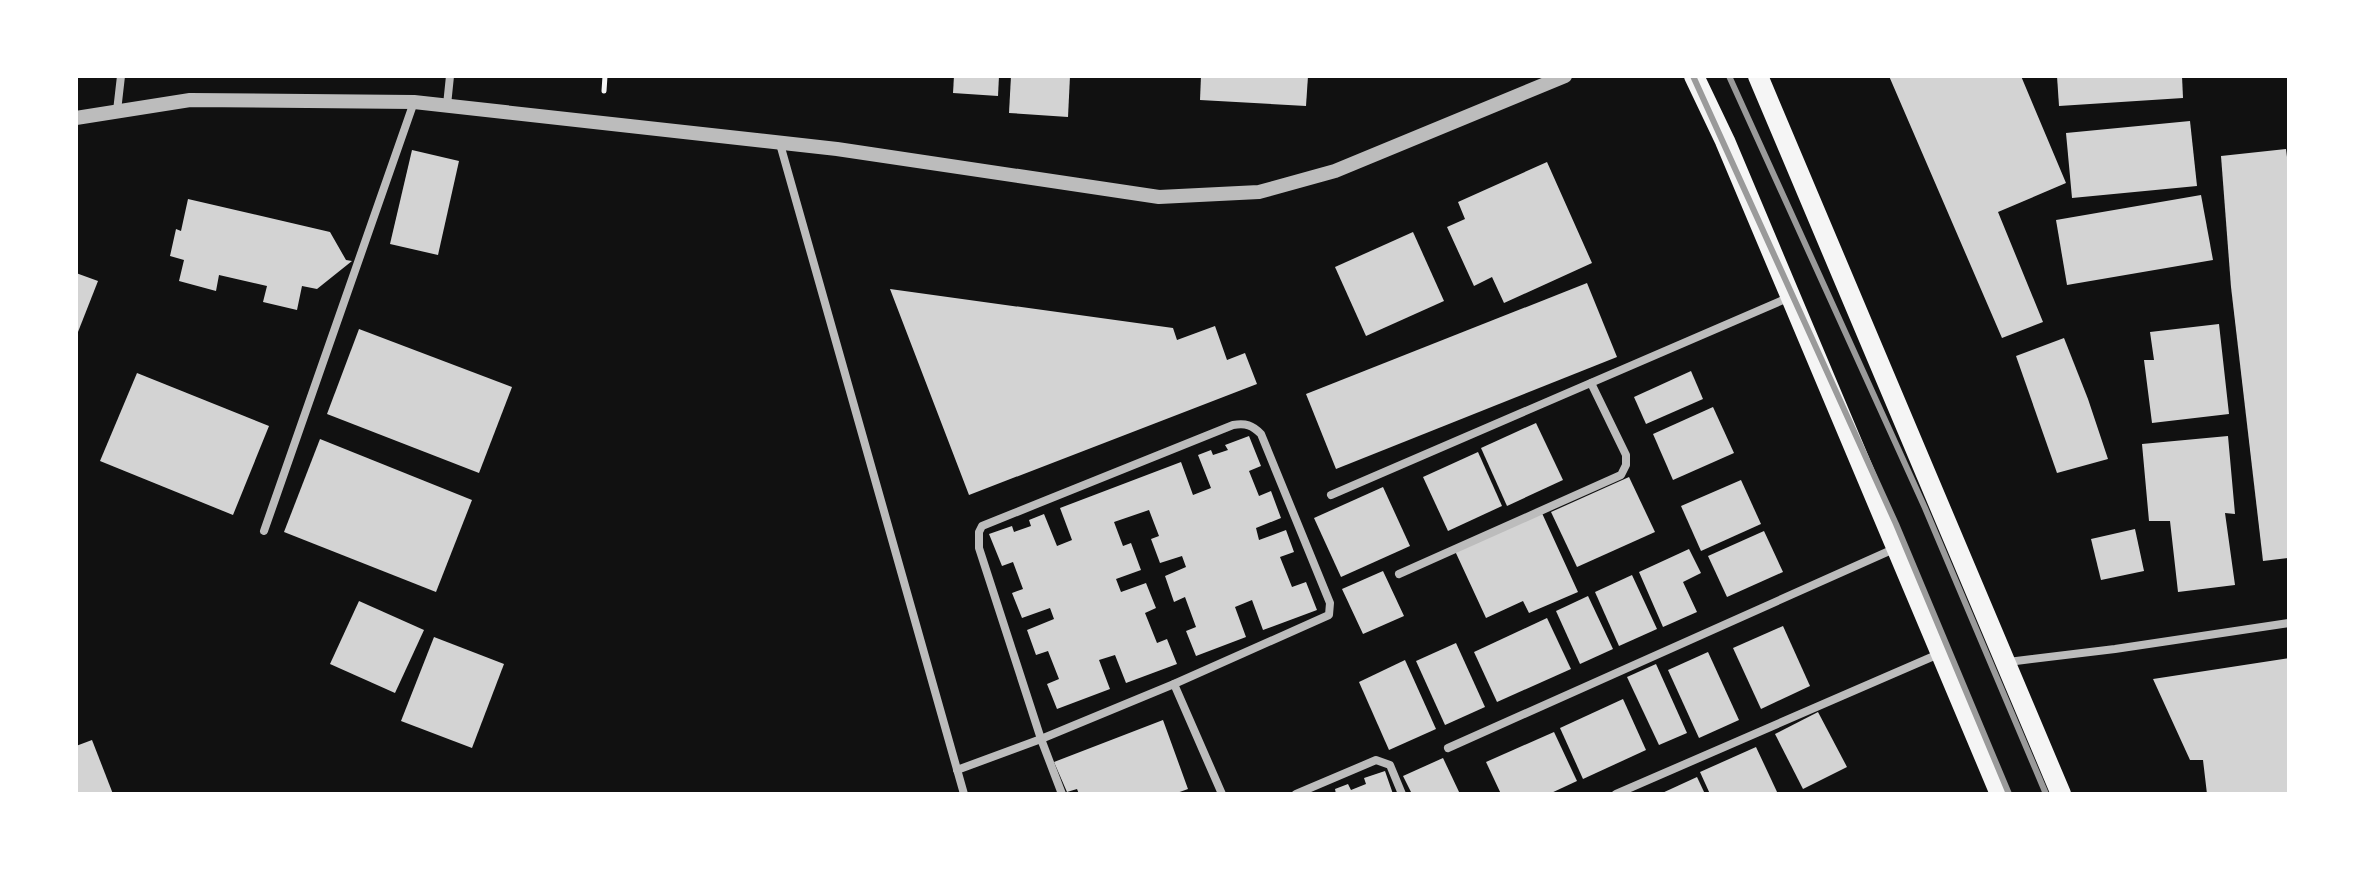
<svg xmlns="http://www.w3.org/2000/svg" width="2365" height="870" font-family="'Source Sans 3',sans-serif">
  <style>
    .building { fill: #d3d3d3 }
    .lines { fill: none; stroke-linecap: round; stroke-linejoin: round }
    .path { stroke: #f5f5f5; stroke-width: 5 }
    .minor { stroke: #bcbcbc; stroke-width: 8 }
    .tertiary { stroke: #bcbcbc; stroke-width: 14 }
    .primary { stroke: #f5f5f5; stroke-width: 20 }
    .rail { stroke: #9a9a9a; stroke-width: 6 }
  </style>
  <rect width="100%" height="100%" fill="#111"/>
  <g class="building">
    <polygon points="954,76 999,76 998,96 953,93"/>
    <polygon points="1011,76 1070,76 1068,117 1009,113"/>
    <polygon points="1201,76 1308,76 1306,106 1200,100"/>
    <polygon points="1889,76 2021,76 2066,183 1998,212 2043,322 2002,338"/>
    <polygon points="2057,76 2182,76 2183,98 2059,106"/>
    <polygon points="2190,121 2197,186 2072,198 2066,133"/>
    <polygon points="2286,149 2289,173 2289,558 2263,561 2231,287 2221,156"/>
    <polygon points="412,150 459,161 438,255 390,244"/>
    <polygon points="1547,162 1592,263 1504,303 1492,277 1474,286 1447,227 1465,219 1458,202"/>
    <polygon points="2201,195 2213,260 2067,285 2056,220"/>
    <polygon points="188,199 330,232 346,260 352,261 317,289 302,286 297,310 263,302 267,286 219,275 216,291 179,281 184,260 170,256 176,229 181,231"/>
    <polygon points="1413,232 1444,301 1366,336 1335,267"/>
    <polygon points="76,273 98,281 76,337"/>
    <polygon points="1587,283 1617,357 1336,469 1306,394"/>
    <polygon points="890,289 1173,328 1177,340 1215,326 1227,360 1245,353 1257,384 969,495"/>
    <polygon points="2219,324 2229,414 2152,423 2144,360 2154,360 2150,332"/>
    <polygon points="359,329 512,387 479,473 327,414"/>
    <polygon points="2064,338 2088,399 2108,459 2057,473 2016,356"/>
    <polygon points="1691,371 1703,399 1646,424 1634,397"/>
    <polygon points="137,373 269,426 233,515 100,461"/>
    <polygon points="1713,407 1734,453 1673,480 1653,434"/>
    <polygon points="1536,423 1563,480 1507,506 1481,448"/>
    <polygon points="1249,436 1261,466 1249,471 1259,496 1271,491 1281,518 1256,528 1259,540 1286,530 1294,552 1280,557 1292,587 1306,582 1317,610 1263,630 1252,600 1235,607 1246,637 1196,656 1186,631 1196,627 1185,597 1174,602 1165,576 1186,567 1182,556 1160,563 1151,539 1159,536 1149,510 1114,522 1123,546 1131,543 1141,570 1116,579 1121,592 1146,583 1156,608 1145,613 1157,643 1167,639 1177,664 1126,683 1115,655 1099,660 1110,689 1057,709 1047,684 1059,679 1048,651 1036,655 1027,630 1054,619 1050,608 1022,618 1012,593 1023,589 1013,562 1002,566 989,534 1012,526 1014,532 1031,526 1029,520 1044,514 1057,546 1072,540 1060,508 1181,462 1193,495 1211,488 1198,455 1211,450 1213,455 1228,450 1225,445"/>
    <polygon points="2228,436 2235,514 2225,513 2235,585 2178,592 2170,521 2149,521 2142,444"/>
    <polygon points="320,439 472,500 436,592 284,532"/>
    <polygon points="1478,452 1502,506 1448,531 1423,477"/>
    <polygon points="1629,477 1655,532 1577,567 1551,512"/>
    <polygon points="1741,480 1761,524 1701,551 1681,506"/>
    <polygon points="1383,487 1410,546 1341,577 1314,518"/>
    <polygon points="1541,511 1578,592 1529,613 1523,601 1486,618 1455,551"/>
    <polygon points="2135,529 2144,571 2101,580 2091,539"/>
    <polygon points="1764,531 1783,572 1727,597 1708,556"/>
    <polygon points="1689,549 1701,573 1683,582 1697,612 1663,627 1639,572"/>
    <polygon points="1383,571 1404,616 1363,634 1342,589"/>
    <polygon points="1632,575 1657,629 1619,646 1595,592"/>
    <polygon points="1588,596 1613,649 1580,664 1556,611"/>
    <polygon points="359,601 424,630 395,693 330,664"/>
    <polygon points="1547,618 1571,669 1497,702 1474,652"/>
    <polygon points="1783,626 1810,686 1761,709 1733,648"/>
    <polygon points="434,637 504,664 472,748 401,721"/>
    <polygon points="1456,643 1485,707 1445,725 1416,661"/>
    <polygon points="1708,652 1739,720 1699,738 1668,670"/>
    <polygon points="2289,658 2289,794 2207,794 2203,760 2190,760 2153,679"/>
    <polygon points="1405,660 1436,729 1389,750 1359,682"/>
    <polygon points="1656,664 1687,733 1659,745 1627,677"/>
    <polygon points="1623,699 1646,750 1583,779 1560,728"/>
    <polygon points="1818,712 1847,767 1803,789 1775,734"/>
    <polygon points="1163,720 1188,789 1174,794 1079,794 1077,789 1067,792 1054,762"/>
    <polygon points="1554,732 1577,781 1549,794 1501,794 1486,762"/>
    <polygon points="92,740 113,794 76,794 76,746"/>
    <polygon points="1756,747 1778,794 1710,794 1700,772"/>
    <polygon points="1443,758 1460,794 1412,794 1403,776"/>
    <polygon points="1385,771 1393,794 1336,794 1335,789 1348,784 1351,790 1366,784 1364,778"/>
    <polygon points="1697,777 1705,794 1660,794"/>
  </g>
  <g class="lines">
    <polyline class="path" points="604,91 605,76"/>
    <g class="minor">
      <polyline points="447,105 450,76"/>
      <polyline points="117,111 121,76"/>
      <polyline points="780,144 964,794"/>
      <polyline points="1331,495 1790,297"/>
      <polyline points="264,531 414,102"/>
      <polyline points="1399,574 1621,475 1626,465 1626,455 1591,383"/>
      <polyline points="2008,662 2115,649 2289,623"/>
      <polyline points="1174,684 1222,794"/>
      <polyline points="1448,748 1896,548"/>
      <path d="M 957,770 L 1041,739 L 1174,684 L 1329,615 L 1330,603 L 1261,434 C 1252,425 1246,423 1233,425 L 982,526 L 979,532 L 979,548 L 1041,739 L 1062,794"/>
      <polyline points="1296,794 1376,760 1390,765 1402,794"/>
      <polyline points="1616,794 1941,653"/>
    </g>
    <polyline class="tertiary" points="76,118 190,100 414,102 837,149 1159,197 1259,192 1335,171 1565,76"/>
    <g class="primary">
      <polyline points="1694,76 1725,141 2000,794"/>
      <polyline points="1758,76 2061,794"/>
    </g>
    <g class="rail">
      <polyline points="1693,76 1896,524 2009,794"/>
      <polyline points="1729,76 1925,508 2046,794"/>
    </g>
  </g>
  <rect width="2365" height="870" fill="none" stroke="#ffffff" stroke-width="156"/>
</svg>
